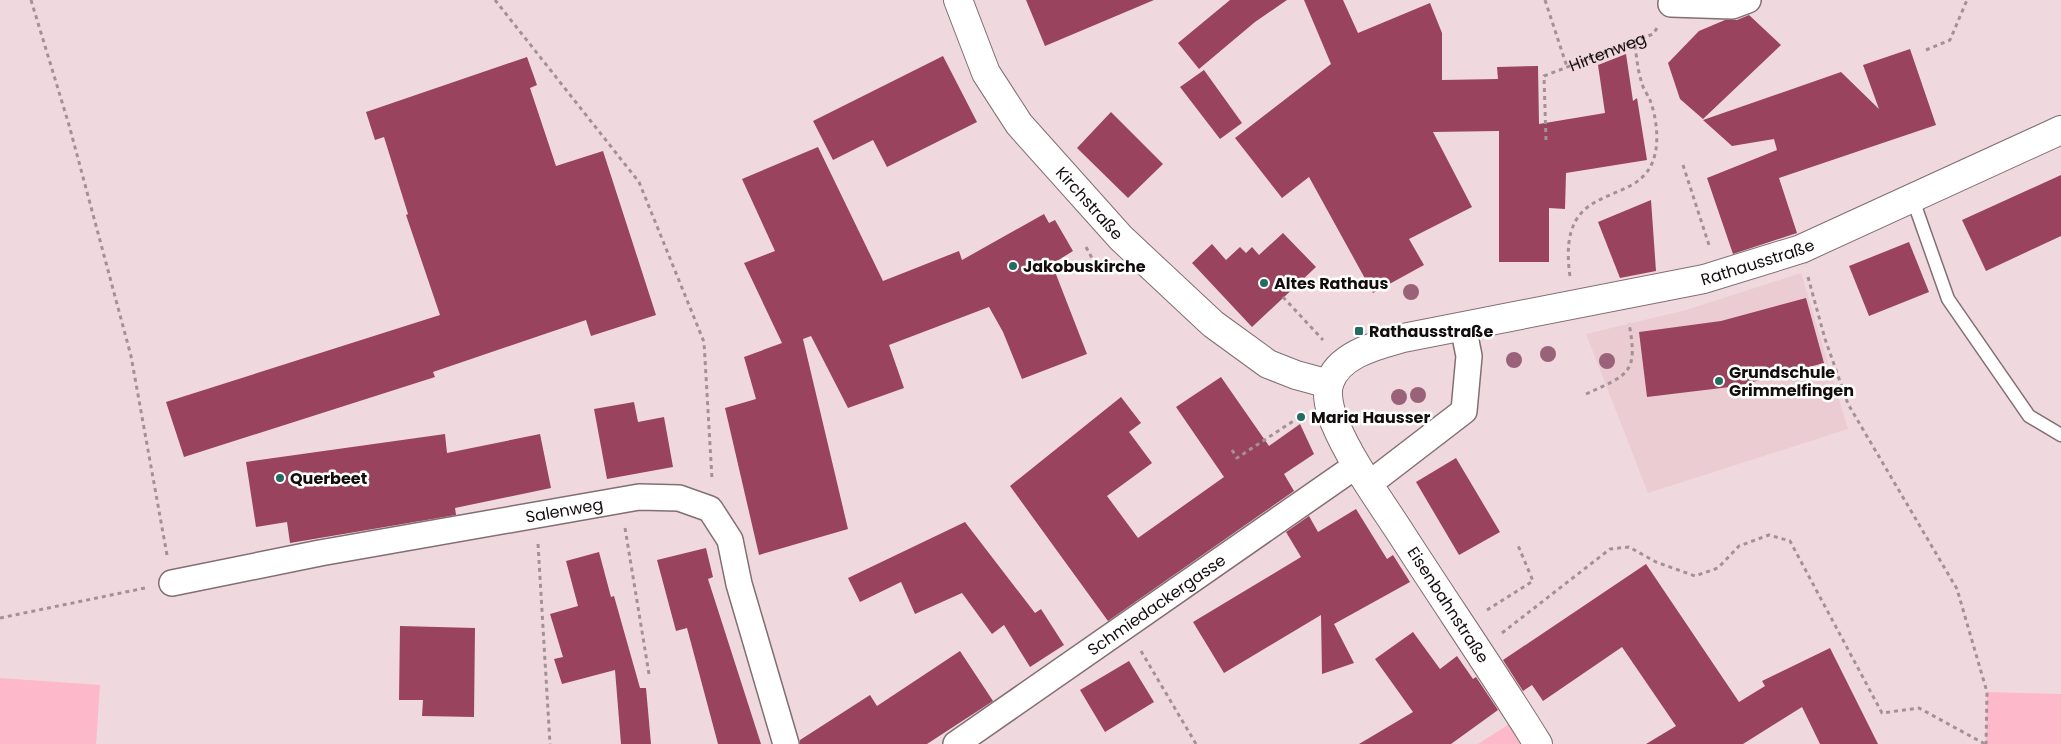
<svg xmlns="http://www.w3.org/2000/svg" width="2061" height="744" font-family="Poppins,sans-serif">
  <style>
    .built { fill: #ebccd3 }
    .green { fill: #fdb8c9 }
    .building { fill: #99435e }
    .lines { fill: none; stroke-linecap: round; stroke-linejoin: round }
    .lane-casing { stroke: #826e73; stroke-width: 15 }
    .street-casing { stroke: #826e73; stroke-width: 28 }
    .secondary-casing { stroke: #826e73; stroke-width: 30 }
    .path { stroke: #a39295; stroke-width: 3; stroke-dasharray: 4 4; stroke-linecap: butt }
    .lane { stroke: #fff; stroke-width: 12 }
    .street { stroke: #fff; stroke-width: 25 }
    .secondary { stroke: #fff; stroke-width: 28 }
    .tree { fill: #9a6278 }
    .poi-dot { fill: #246c62; stroke: #fff; stroke-width: 2 }
    .labels { text-anchor: middle; dominant-baseline: central; stroke-width: 5; stroke-linejoin: round; paint-order: stroke }
    .street-label { font-size: 16px; fill: #140d0e; stroke: #fff }
    .poi-label { font-size: 16px; font-weight: bold; fill: #140d0e; stroke: #fff; text-anchor: start }
  </style>
  <rect width="100%" height="100%" fill="#f0d9de"/>
  <polygon class="built" points="1801,273 1848,429 1648,493 1586,334 1686,310"/>
  <g class="green">
    <polygon points="0,678 100,685 96,744 0,744"/>
    <polygon points="1987,692 2061,694 2061,744 1986,744"/>
    <polygon points="1514,721 1528,744 1478,744"/>
  </g>
  <g class="building">
    <polygon points="1026,0 1154,0 1045,46"/>
    <polygon points="1230,0 1287,0 1255,22 1199,69 1178,43"/>
    <polygon points="1304,0 1343,0 1358,33 1430,3 1442,33 1442,80 1498,79 1497,67 1538,66 1539,124 1605,113 1598,65 1626,54 1633,101 1637,98 1647,160 1566,173 1565,209 1549,208 1549,262 1499,262 1499,131 1433,132 1472,207 1409,239 1424,265 1373,293 1309,177 1282,198 1235,138 1331,64"/>
    <polygon points="1749,15 1781,45 1703,119 1680,99 1668,63 1699,31 1725,20 1737,20"/>
    <polygon points="1910,49 1936,125 1779,178 1797,233 1733,254 1707,178 1777,150 1774,139 1732,146 1703,120 1841,72 1879,109 1863,65"/>
    <polygon points="943,56 977,122 887,167 873,140 833,160 813,121"/>
    <polygon points="527,57 537,85 530,88 556,166 603,151 656,315 591,336 586,320 433,372 435,377 184,457 166,402 440,315 406,215 408,214 384,137 375,140 366,112"/>
    <polygon points="1204,70 1242,123 1220,139 1180,87"/>
    <polygon points="1111,112 1163,164 1128,198 1077,148"/>
    <polygon points="818,147 883,281 959,251 962,260 1044,214 1049,223 1055,220 1073,251 1052,264 1087,354 1022,379 1003,332 989,307 889,345 904,388 848,408 811,336 803,339 848,529 759,555 725,408 756,399 744,357 782,343 744,263 775,251 742,179"/>
    <polygon points="2061,175 2061,236 1986,271 1962,220"/>
    <polygon points="1651,200 1656,271 1620,278 1598,222"/>
    <polygon points="1283,233 1316,267 1252,327 1192,263 1212,244 1226,260 1240,247 1246,253 1252,247 1259,255"/>
    <polygon points="1909,242 1929,292 1869,316 1849,266"/>
    <polygon points="1806,298 1824,363 1738,386 1647,397 1639,332 1721,321"/>
    <polygon points="1221,377 1269,446 1300,424 1314,454 1284,474 1294,491 1108,621 1010,486 1121,397 1141,423 1129,432 1152,463 1107,496 1138,538 1224,477 1176,407"/>
    <polygon points="634,402 638,422 664,417 673,467 607,479 594,409"/>
    <polygon points="445,434 447,453 540,434 551,488 455,508 456,515 290,543 287,522 256,527 246,462"/>
    <polygon points="1456,458 1500,532 1459,555 1416,482"/>
    <polygon points="1356,509 1387,559 1393,555 1410,582 1334,624 1354,663 1322,674 1321,615 1224,673 1193,622 1301,557 1286,532 1309,516 1318,532"/>
    <polygon points="965,522 1035,613 1041,609 1064,645 1030,667 1004,625 992,634 962,593 915,614 901,582 860,602 848,578"/>
    <polygon points="706,548 713,577 708,579 761,744 718,744 687,628 676,631 657,560"/>
    <polygon points="599,552 611,597 614,596 640,688 646,688 651,744 621,744 615,670 562,684 554,659 563,657 550,614 578,606 566,561"/>
    <polygon points="1646,564 1739,702 1765,686 1762,681 1830,648 1878,744 1820,744 1802,707 1743,744 1646,744 1676,726 1622,647 1543,701 1532,685 1523,691 1503,660"/>
    <polygon points="400,626 475,628 474,717 422,716 423,700 399,700"/>
    <polygon points="1413,632 1440,669 1457,656 1473,679 1476,677 1498,710 1451,744 1359,744 1413,712 1375,659"/>
    <polygon points="960,651 993,701 927,744 800,744 800,740 870,695 877,706"/>
    <polygon points="1129,661 1154,702 1105,732 1080,690"/>
  </g>
  <g class="lines">
    <defs>
      <polyline id="lane" points="1912,197 1948,299 2029,416 2061,435"/>
      <g id="street">
        <polyline points="1671,4 1732,6 1748,0"/>
        <polyline points="1369,484 1464,411 1469,356 1463,326"/>
        <path id="s2" d="M 172,583 L 320,553 L 639,497 L 679,498 L 710,509 L 730,540 L 739,584 L 786,744"/>
        <path id="s3" d="M 956,744 L 1357,465"/>
      </g>
      <g id="secondary">
        <path id="s4" d="M 958,0 L 986,73 L 1019,124 L 1121,238 L 1213,324 L 1268,364 L 1296,375 L 1329,384"/>
        <path id="s5" d="M 1538,744 C 1494,673 1447,605 1402,535 C 1378,498 1351,462 1334,421 C 1330,411 1326,395 1329,384 C 1338,354 1378,345 1403,338 L 1704,279 L 1801,249 L 2061,130"/>
      </g>
    </defs>
    <use href="#lane" class="lane-casing"/>
    <use href="#street" class="street-casing"/>
    <use href="#secondary" class="secondary-casing"/>
    <g class="path">
      <polyline points="31,0 69,125 131,356 167,555"/>
      <polyline points="495,0 639,182 704,342 712,479"/>
      <polyline points="1545,0 1567,67"/>
      <polyline points="1926,50 1950,40 1967,0"/>
      <path id="s1" d="M 1546,140 L 1544,76 L 1653,34 L 1657,28"/>
      <polyline points="1683,165 1709,245"/>
      <polyline points="1086,247 1093,260"/>
      <path d="M 1570,276 C 1555,173 1642,213 1655,154 C 1659,138 1656,116 1650,100 C 1648,95 1643,89 1642,83 C 1637,70 1637,55 1634,42"/>
      <polyline points="1808,277 1825,339 1848,404 1957,589 1987,692 1986,744"/>
      <polyline points="1283,297 1323,340"/>
      <path d="M 1586,394 C 1630,374 1638,373 1629,323"/>
      <polyline points="1232,450 1237,458 1301,416"/>
      <polyline points="625,528 649,674"/>
      <polyline points="538,544 550,744"/>
      <polyline points="1487,610 1533,581 1517,543"/>
      <polyline points="0,618 145,588"/>
      <polyline points="1502,633 1610,549 1629,547 1656,562 1695,576 1718,568 1739,546 1769,535 1790,541 1882,713 1919,708 1985,744"/>
      <polyline points="1141,651 1196,744"/>
    </g>
    <use href="#lane" class="lane"/>
    <use href="#street" class="street"/>
    <use href="#secondary" class="secondary"/>
  </g>
  <g class="tree">
    <circle cx="1411" cy="292" r="8"/>
    <circle cx="1548" cy="354" r="8"/>
    <circle cx="1514" cy="360" r="8"/>
    <circle cx="1607" cy="361" r="8"/>
    <circle cx="1418" cy="395" r="8"/>
    <circle cx="1399" cy="397" r="8"/>
  </g>
  <g class="poi-dot">
    <circle cx="1013" cy="266" r="5"/>
    <circle cx="1264" cy="283" r="5"/>
    <rect x="1354" y="326" width="10" height="10" rx="2.5"/>
    <circle cx="1719" cy="381" r="5"/>
    <circle cx="1301" cy="417" r="5"/>
    <circle cx="280" cy="478" r="5"/>
  </g>
  <g class="labels">
    <g class="street-label">
      <text stroke="none"><textPath href="#s1" startOffset="132">Hirtenweg</textPath></text>
      <text stroke="none"><textPath href="#s4" startOffset="245">Kirchstraße</textPath></text>
      <text stroke="none"><textPath href="#s5" startOffset="874">Rathausstraße</textPath></text>
      <text stroke="none"><textPath href="#s2" startOffset="399">Salenweg</textPath></text>
      <text stroke="none"><textPath href="#s3" startOffset="244">Schmiedackergasse</textPath></text>
      <text transform="translate(1448 605) rotate(57)">Eisenbahnstraße</text>
    </g>
    <g class="poi-label">
      <text x="1023" y="266">Jakobuskirche</text>
      <text x="1274" y="283">Altes Rathaus</text>
      <text x="1369" y="331">Rathausstraße</text>
      <text x="1729" y="372">Grundschule<tspan x="1729" dy="18">Grimmelfingen</tspan></text>
      <text x="1311" y="417">Maria Hausser</text>
      <text x="290" y="478">Querbeet</text>
    </g>
  </g>
</svg>
